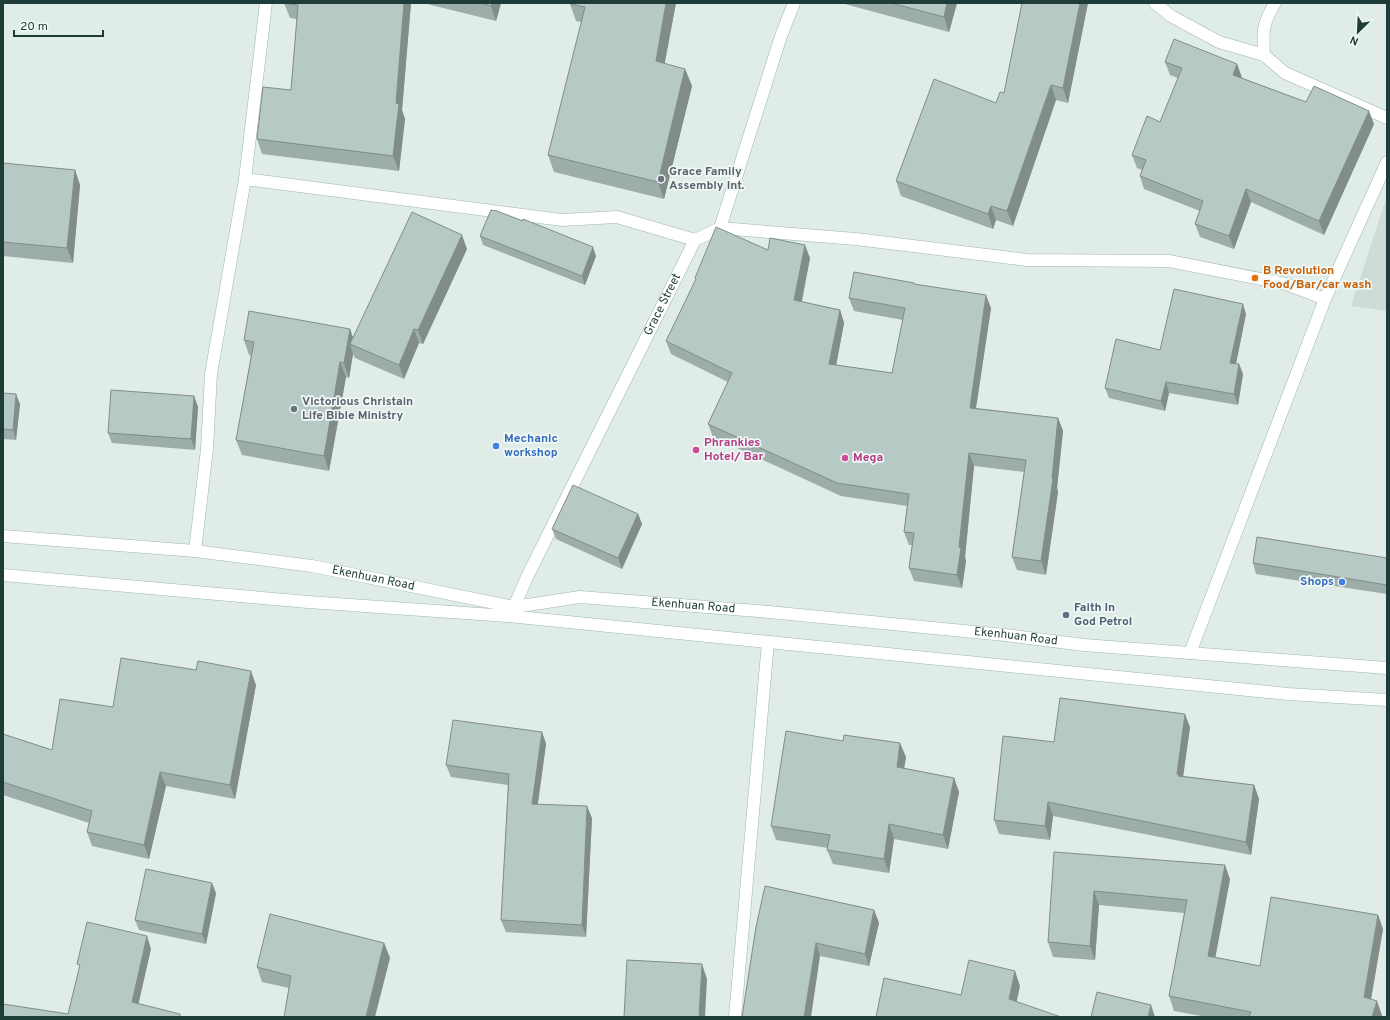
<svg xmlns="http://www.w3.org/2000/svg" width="1390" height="1020" font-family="Overpass,sans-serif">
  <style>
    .built { fill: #cddcd7 }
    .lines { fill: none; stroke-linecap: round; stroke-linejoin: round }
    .street-casing { stroke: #a2b4af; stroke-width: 13 }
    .secondary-casing { stroke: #9db8b1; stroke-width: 13 }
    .street { stroke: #fff; stroke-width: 12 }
    .secondary { stroke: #fff; stroke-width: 12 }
    .wall { fill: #9dada9 }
    .shaded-wall { fill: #808d89 }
    .building { fill: #b7c9c4; stroke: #808d89 }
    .worship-dot { fill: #6b7280; stroke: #f0f8f5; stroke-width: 1.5 }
    .food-dot { fill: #e8710a; stroke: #f0f8f5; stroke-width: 1.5 }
    .shop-dot { fill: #3f7fe0; stroke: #f0f8f5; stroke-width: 1.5 }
    .hotel-dot { fill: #d1479c; stroke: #f0f8f5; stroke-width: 1.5 }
    .service-dot { fill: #5c6f8a; stroke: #f0f8f5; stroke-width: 1.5 }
    .labels { text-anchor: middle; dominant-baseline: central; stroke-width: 3.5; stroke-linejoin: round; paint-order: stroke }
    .worship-label { font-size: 12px; font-weight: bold; fill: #5b616d; stroke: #f0f8f5; text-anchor: start }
    .food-label { font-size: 12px; font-weight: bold; fill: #c56008; stroke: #f0f8f5; text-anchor: start }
    .street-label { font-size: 12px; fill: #1f3d38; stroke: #f0f8f5 }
    .shop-label { font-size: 12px; font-weight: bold; fill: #366cbe; stroke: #f0f8f5; text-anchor: start }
    .hotel-label { font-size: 12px; font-weight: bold; fill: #b23c85; stroke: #f0f8f5; text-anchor: start }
    .service-label { font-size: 12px; font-weight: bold; fill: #4e5e75; stroke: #f0f8f5; text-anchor: start }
  </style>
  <rect width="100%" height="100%" fill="#dfece7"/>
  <polygon class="built" points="1387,196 1387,311 1351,306"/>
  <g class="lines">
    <defs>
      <g id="street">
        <polyline points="1155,3 1171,16 1219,42 1264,55"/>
        <path d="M 1275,3 C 1262,25 1263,30 1264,55 L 1285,73 L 1387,118"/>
        <polyline points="245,179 562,220 617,217 695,240"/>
        <polyline points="720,228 856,239 1027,260 1169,261 1286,284 1325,299"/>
        <polyline points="195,551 207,449 211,374 245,179 266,3"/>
        <path id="s1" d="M 514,607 L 527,577 L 695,240 L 720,228 L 781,36 L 794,3"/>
        <polyline points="1190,653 1325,299 1387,162"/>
        <polyline points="735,1017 768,642"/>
      </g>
      <g id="secondary">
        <path id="s2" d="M 3,536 L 195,551 L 312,566 L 514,607 L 580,597 L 769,612 L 1005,635 L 1084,645 L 1387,668"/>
        <polyline points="3,575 308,602 508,616 1288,694 1387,700"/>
      </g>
    </defs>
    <use href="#street" class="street-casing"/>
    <use href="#secondary" class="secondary-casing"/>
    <use href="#street" class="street"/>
    <use href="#secondary" class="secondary"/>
  </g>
  <g class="wall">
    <polygon points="284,3 411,3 402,110 405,119 399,171 262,154 257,139 291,90 297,19 290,18"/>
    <polygon points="427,3 501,3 496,21 427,4"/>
    <polygon points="570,3 676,3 664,64 685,69 692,86 664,199 554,172 548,155 582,22 576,21 570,4"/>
    <polygon points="841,3 957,3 949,32"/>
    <polygon points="1022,3 1088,3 1068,103 1056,100 1013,226 996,220 993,229 901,196 896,181 996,103 1004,93"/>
    <polygon points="1165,62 1237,64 1242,78 1306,102 1374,124 1324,235 1251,202 1234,249 1200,237 1195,224 1200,211 1144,189 1140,176 1142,170 1137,168 1132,155 1160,122 1178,78 1170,75"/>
    <polygon points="3,163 75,170 80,185 73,263 3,256"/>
    <polygon points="480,236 596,256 585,285 483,245"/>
    <polygon points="467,249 423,344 419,343 404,379 355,358 353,354 349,378 346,377 329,471 242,455 236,440 251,356 249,355 244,340 350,329 353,338"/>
    <polygon points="768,250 810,258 802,302 840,310 844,323 836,365 892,373 903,320 854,311 849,298 915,284 991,308 976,408 1058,418 1063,431 1057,488 1058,492 1046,575 1017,570 1012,557 1024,472 974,466 965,557 966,561 962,588 914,581 909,568 912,545 909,545 904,532 907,506 841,496 713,437 708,424 728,382 671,354 666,341 696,281 695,278"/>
    <polygon points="1246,314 1236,364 1239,364 1243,374 1238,405 1169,393 1165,411 1109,398 1105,388 1160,350"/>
    <polygon points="3,393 20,404 16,440 3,439"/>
    <polygon points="194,396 198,407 195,450 112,443 108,433"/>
    <polygon points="638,514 642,524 622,569 556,539 552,529"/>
    <polygon points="1387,558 1387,594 1256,574 1253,563"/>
    <polygon points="256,685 235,799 166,786 149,859 92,846 87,832 89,823 3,795 3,734 52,750 113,707"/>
    <polygon points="1190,727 1183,776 1254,785 1259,799 1251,855 1053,816 1050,840 999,834 994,820 1054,742"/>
    <polygon points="542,732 546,744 538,804 592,818 586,937 506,932 501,920 508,785 451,777 446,765"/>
    <polygon points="906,757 904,768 954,778 959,792 948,849 894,839 889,873 833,864 827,850 828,848 776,840 771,826"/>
    <polygon points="1054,852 1230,879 1215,957 1260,966 1378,915 1383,929 1371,999 1382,1015 1381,1017 1207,1017 1174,1011 1169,996 1184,913 1099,905 1095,960 1053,957 1048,942"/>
    <polygon points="765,886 874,910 879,923 869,966 820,956"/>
    <polygon points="216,893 206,944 139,930 135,920"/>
    <polygon points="384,943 390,958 289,988 262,982 257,967"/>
  </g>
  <g class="shaded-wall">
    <polygon points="404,3 411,3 402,110 405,119 399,171 393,156 396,103"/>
    <polygon points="492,3 501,3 496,21 491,6"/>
    <polygon points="666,3 676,3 662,78 656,61"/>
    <polygon points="947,3 957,3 949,32 944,17"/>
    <polygon points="1080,3 1088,3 1068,103 1063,88"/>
    <polygon points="1237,64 1242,78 1238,88 1233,75"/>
    <polygon points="685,69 692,86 664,199 658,182"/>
    <polygon points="1051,85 1056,100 1013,226 1007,211"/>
    <polygon points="1369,111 1374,124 1324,235 1319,221"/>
    <polygon points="75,170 80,185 73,263 67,248"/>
    <polygon points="1246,189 1251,202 1234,249 1229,236"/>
    <polygon points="991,206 996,220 993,229 988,214"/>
    <polygon points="462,235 467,249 423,344 418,330"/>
    <polygon points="805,245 810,258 799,313 794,300"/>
    <polygon points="593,247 596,256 585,285 582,276"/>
    <polygon points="986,295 991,308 974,421 970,408"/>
    <polygon points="1243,304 1246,314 1234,373 1230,363"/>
    <polygon points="840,310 844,323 834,377 829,364"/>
    <polygon points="350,329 355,344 350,344 353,354 349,378 344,363"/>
    <polygon points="414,329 419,343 404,379 399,365"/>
    <polygon points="340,362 346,377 329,471 324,456"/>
    <polygon points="1239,364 1243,374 1238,405 1234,394"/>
    <polygon points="1166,382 1169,393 1165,411 1161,401"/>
    <polygon points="16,394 20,404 16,440 13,430"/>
    <polygon points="194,396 198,407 195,450 191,439"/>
    <polygon points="1058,418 1063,431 1057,488 1058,492 1046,575 1041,561 1052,478"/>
    <polygon points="969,453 974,466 965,557 966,561 962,588 957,575 959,547"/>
    <polygon points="638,514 642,524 622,569 618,558"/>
    <polygon points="251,671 256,685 235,799 230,785"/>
    <polygon points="1185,714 1190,727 1182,785 1177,774"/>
    <polygon points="542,732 546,744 536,816 532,804"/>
    <polygon points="900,743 906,757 902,781 897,767"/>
    <polygon points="160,772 166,786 149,859 144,845"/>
    <polygon points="954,778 959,792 948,849 943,835"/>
    <polygon points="1254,785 1259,799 1251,855 1246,842"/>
    <polygon points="1048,802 1053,816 1050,840 1045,826"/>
    <polygon points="587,806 592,818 586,937 582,925"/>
    <polygon points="889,824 894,839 889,873 884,859"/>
    <polygon points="1225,865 1230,879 1213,970 1208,956"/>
    <polygon points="212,883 216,893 206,944 202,934"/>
    <polygon points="1094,891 1099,905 1095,960 1090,946"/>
    <polygon points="874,910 879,923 869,966 865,954"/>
    <polygon points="1378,915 1383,929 1369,1011 1364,997"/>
    <polygon points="147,936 151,949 136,1015 132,1002"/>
    <polygon points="384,943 390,958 375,1017 366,1017"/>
    <polygon points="816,943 820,956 811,1017 804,1017"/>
    <polygon points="702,964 707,979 705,1017 699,1017"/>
    <polygon points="1015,971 1020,986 1014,1014 1009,999"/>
    <polygon points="1377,1001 1382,1015 1381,1017 1372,1017"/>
    <polygon points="1151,1005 1155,1017 1148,1017"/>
  </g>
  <g class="building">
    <polygon points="284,3 404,3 396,103 399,104 393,156 257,139 263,87 291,90 298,5"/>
    <polygon points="480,3 492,3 491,6"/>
    <polygon points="570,3 666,3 656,61 685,69 658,182 548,155 585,7 570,4"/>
    <polygon points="891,3 947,3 944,17"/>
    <polygon points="1022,3 1080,3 1063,88 1051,85 1007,211 991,206 988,214 896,181 934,79 996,103 1000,92 1004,93"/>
    <polygon points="1174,39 1237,64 1233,75 1306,102 1314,86 1369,111 1319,221 1246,189 1229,236 1195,224 1203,201 1140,176 1146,160 1132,155 1147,116 1160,122 1182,68 1165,62"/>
    <polygon points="3,163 75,170 67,248 3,242"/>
    <polygon points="491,210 497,211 523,221 523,219 593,247 582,276 480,236"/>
    <polygon points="412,212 462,235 418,330 414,329 399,365 350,344"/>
    <polygon points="716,227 768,250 770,238 805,245 794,300 840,310 829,364 892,373 905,308 849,298 854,272 914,283 914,284 986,295 970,408 1058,418 1052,478 1053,479 1041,561 1012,557 1026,460 969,453 959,547 961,548 957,575 909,568 914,533 904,532 909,494 837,483 708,424 732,373 666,341 696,279 695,278"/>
    <polygon points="1174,289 1243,304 1230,363 1239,364 1234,394 1166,382 1161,401 1105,388 1116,339 1160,350"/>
    <polygon points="249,311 350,329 344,363 340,362 324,456 236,440 254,342 244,340"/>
    <polygon points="111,390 194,396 191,439 108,433"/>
    <polygon points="3,393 16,394 13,430 3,429"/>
    <polygon points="573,485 638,514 618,558 552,529"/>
    <polygon points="1257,537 1387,558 1387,585 1253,563"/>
    <polygon points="121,658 196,670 198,661 251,671 230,785 160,772 144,845 87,832 92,811 3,782 3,734 52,750 60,699 113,707"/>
    <polygon points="1060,698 1185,714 1177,774 1179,774 1178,776 1254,785 1246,842 1048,802 1045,826 994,820 1003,736 1054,742"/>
    <polygon points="453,720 542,732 532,804 587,806 582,925 501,920 509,774 446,765"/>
    <polygon points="786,731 843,741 844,735 900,743 897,767 954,778 943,835 889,824 884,859 827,850 830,835 771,826"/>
    <polygon points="1054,852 1225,865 1208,956 1260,966 1271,897 1378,915 1364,997 1377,1001 1372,1017 1249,1017 1251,1012 1169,996 1187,900 1094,891 1090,946 1048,942"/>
    <polygon points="146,869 212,883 202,934 135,920"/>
    <polygon points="765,886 874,910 865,954 816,943 804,1017 742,1017 756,927"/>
    <polygon points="270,914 384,943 366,1017 284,1017 291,976 257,967"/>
    <polygon points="87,922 147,936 132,1002 180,1014 180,1017 3,1017 3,1004 68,1014 80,965 77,964"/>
    <polygon points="627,960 702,964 699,1017 624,1017"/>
    <polygon points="969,960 1015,971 1009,999 1061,1017 876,1017 884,978 961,995"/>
    <polygon points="1097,992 1151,1005 1148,1017 1091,1017"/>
  </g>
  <g class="worship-dot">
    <circle cx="661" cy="179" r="4"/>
    <circle cx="294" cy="409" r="4"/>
  </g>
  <circle class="food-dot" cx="1255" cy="278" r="4"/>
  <g class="shop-dot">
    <circle cx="496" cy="446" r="4"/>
    <circle cx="1342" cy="582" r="4"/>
  </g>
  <g class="hotel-dot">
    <circle cx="696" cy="450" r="4"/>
    <circle cx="845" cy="458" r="4"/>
  </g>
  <circle class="service-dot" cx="1066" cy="615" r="4"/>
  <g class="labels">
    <g class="worship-label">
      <text x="669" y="172">Grace Family<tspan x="669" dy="14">Assembly Int.</tspan></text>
      <text x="302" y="402">Victorious Christain<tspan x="302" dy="14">Life Bible Ministry</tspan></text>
    </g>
    <g class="food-label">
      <text x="1263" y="271">B Revolution<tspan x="1263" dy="14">Food/Bar/car wash</tspan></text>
    </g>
    <g class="street-label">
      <text stroke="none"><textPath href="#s1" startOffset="337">Grace Street</textPath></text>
      <text stroke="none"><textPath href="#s2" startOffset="373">Ekenhuan Road</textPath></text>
      <text stroke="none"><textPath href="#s2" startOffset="697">Ekenhuan Road</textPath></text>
      <text stroke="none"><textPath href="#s2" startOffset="1021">Ekenhuan Road</textPath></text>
    </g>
    <g class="shop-label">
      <text x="504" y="439">Mechanic<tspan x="504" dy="14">workshop</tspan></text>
      <text x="1334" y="582" text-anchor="end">Shops</text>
    </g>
    <g class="hotel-label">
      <text x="704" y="443">Phrankies<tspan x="704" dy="14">Hotel/ Bar</tspan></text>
      <text x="853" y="458">Mega</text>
    </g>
    <g class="service-label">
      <text x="1074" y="608">Faith In<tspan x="1074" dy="14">God Petrol</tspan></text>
    </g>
  </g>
  <rect width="1390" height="1020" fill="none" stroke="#1f3d38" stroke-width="8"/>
  <g transform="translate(1358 32) rotate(204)" stroke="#f0f8f5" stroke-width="3" paint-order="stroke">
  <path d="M0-3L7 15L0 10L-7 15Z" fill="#1f3d38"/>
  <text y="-6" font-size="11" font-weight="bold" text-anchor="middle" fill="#1f3d38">N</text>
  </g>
  <path d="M14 30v6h89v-6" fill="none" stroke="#1f3d38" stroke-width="2"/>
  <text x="20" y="30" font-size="12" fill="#1f3d38" stroke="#f0f8f5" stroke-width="3" paint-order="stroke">20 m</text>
</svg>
